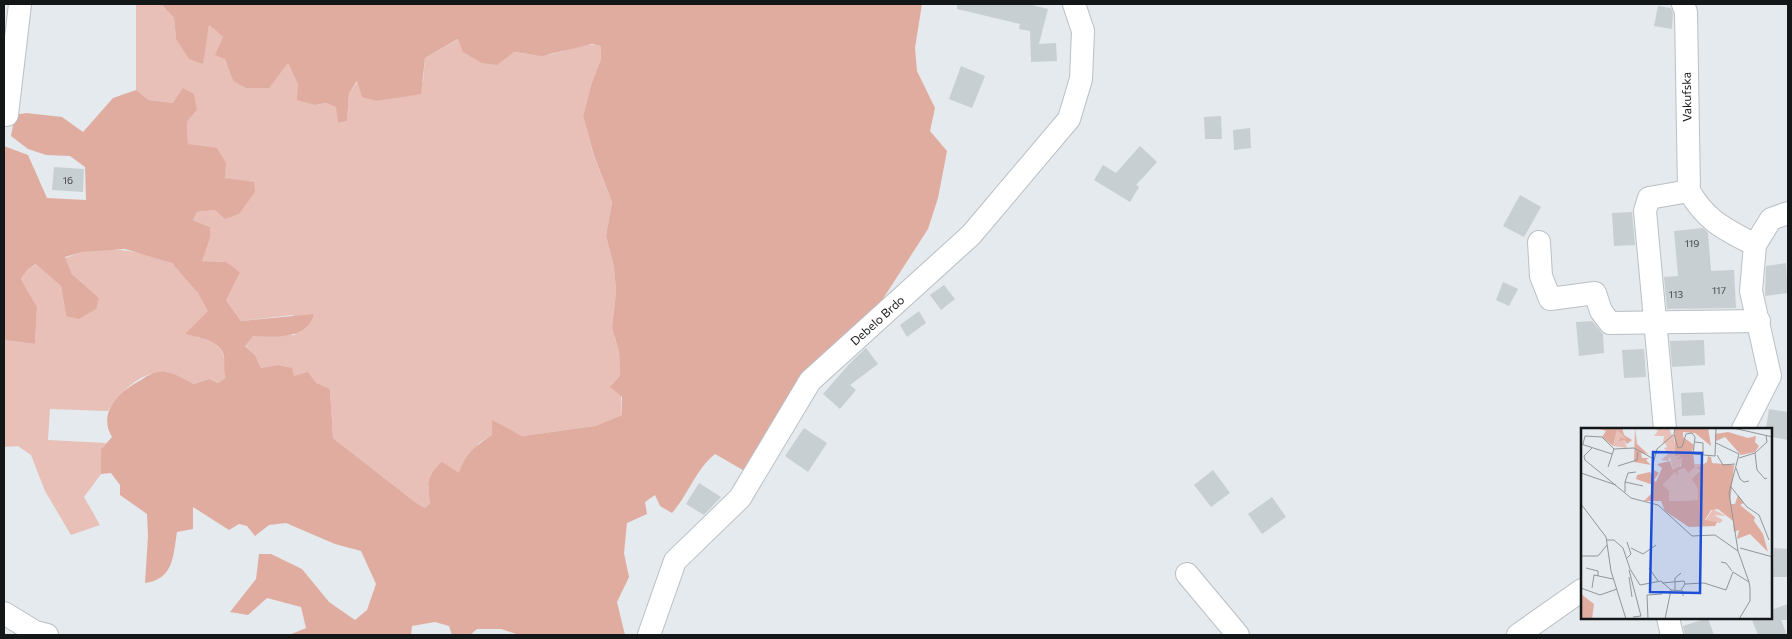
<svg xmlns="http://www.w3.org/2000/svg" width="1792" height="639" font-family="Commissioner,sans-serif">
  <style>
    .green { fill: #e8c0b7 }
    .forest { fill: #e1aca0 }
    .building { fill: #c8cfd3 }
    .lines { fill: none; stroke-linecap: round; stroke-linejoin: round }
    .minor-casing { stroke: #b9bfc3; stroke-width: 24 }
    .minor { stroke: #fff; stroke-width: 22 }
    .labels { text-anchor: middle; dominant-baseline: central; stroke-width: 4.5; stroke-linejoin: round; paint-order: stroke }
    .number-label { font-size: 10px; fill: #414547 }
    .street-label { font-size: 12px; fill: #141718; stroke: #fff }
    .inset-road { fill: none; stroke: #919698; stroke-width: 1 }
    .view { fill: #1d4ed8; fill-opacity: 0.15; stroke: #1d4ed8; stroke-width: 2.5 }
    .inset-edge { fill: none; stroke: #141718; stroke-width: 2.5 }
  </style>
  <rect width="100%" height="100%" fill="#e4eaee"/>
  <g class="green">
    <path d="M 136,4 L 161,4 L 174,18 L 176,39 L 202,64 L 209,25 L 223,37 L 225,59 L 233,81 L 288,63 L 298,85 L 315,105 L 326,103 L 337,107 L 338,123 L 347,121 L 349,93 L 358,81 L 377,101 L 395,98 L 423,81 L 425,58 L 459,39 C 485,45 512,54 540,55 C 561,56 580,40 601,46 L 601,59 L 592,82 L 583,116 L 594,157 L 612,202 L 606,236 L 614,267 L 616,292 L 612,328 L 619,351 L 622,415 L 595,426 L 522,436 L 492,421 L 492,435 L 479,443 L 459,474 L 450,469 L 428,487 L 430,503 L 425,508 L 415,502 L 333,438 L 330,389 L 294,376 L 277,365 L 261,368 L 255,355 L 245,345 L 253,336 L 295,335 L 293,315 L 241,321 L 226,300 L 226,262 L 201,261 L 210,238 L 210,227 L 193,220 L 197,212 L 215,210 L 240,181 L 225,178 L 188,144 L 187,122 L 197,110 L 173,103 L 149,100 L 136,90 Z"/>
    <path d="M 105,249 C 121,249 160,255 173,264 C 188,276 200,295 209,311 L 186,334 C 198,337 218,340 223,354 C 226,362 222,368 227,376 L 218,383 L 209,379 L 194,384 C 186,380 174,373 165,372 C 141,370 120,393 108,411 L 50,409 L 48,440 L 106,443 L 101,449 L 101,474 L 84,497 L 100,525 L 71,535 L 45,491 L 31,455 L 18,446 L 4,447 L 4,340 L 35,344 L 37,307 L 21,279 L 28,269 L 37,264 L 61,286 L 66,316 L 99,298 L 72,274 L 65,258 L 82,252 Z"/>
  </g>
  <path class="forest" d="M 161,4 L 922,4 L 915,48 L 917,71 L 935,108 L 930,131 L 947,151 L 938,198 L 928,229 L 866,325 L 748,473 L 715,454 C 696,469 688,495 672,513 L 660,506 L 655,495 L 645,502 L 647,514 L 627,523 L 624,553 L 629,577 L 617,602 L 625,635 L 519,635 L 501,629 L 477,629 L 470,635 L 452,635 L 449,626 L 435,622 L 412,626 L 411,635 L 289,635 L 306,628 L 301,607 L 267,598 L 248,615 L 230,612 L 256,579 L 259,554 L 271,554 L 302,569 L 329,602 L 355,620 L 367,610 L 376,584 L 361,551 L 335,544 L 286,523 L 269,525 L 255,536 L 247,526 L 239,524 L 229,530 L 193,507 L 193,529 L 177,532 C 173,556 174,579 145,583 L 148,536 L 147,514 L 120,495 L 120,485 L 111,473 L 101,474 L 101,449 L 112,437 C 97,412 120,391 141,380 C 148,375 157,370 166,372 C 175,373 186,380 194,384 L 209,379 L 218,383 L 226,377 C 222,368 226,361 223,353 C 218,340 197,337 185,334 L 208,311 L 198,293 L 172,263 L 125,249 L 82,252 L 65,257 L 72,274 L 99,298 L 96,309 L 79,319 L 66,316 L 61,286 L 36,264 L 28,269 L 21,279 L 37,307 L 35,344 L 4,340 L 4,146 L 28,155 L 47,198 L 86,200 L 85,167 L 70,156 L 46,155 L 28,149 L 11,136 L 15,115 L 26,113 L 62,117 L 83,132 L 113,98 L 136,90 L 149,100 L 173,103 L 183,88 L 194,94 L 197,110 L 187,122 L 188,144 L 217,148 L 226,163 L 225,178 L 254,182 L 255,192 L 239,214 L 225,219 L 215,210 L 197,212 L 193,220 L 210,227 L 210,238 L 202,261 L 226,262 L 240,272 L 226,300 L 241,321 L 314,314 C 307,340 275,337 253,336 L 245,346 L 255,355 L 261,368 L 277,365 L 292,368 L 294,376 L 308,372 L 316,383 L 330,389 L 333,438 L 415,502 L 425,508 L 430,503 C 427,484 427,475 442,462 L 459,473 C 464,455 476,445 492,435 L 492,420 L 522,436 L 595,426 L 622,415 L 622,397 L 610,387 L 620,376 L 619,351 L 612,328 L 616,292 L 614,267 L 606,236 L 612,202 L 594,156 L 583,116 L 592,82 L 601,59 L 601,46 L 592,44 L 542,56 L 514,52 L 497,65 L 482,63 L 463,52 L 458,39 L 425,58 L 421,94 L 377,101 L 362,97 L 357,81 L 349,93 L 347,121 L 338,123 L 336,107 L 326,103 L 315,105 L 297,100 L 298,85 L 288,63 L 269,88 L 246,88 L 233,81 L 225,59 L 215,55 L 223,37 L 209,25 L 203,64 L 189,59 L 176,39 L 174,18 Z"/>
  <g class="building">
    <polygon points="957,4 1028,4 1048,9 1039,44 1056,43 1057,61 1031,62 1030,31 1019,29 1020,24 957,9"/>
    <polygon points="1658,6 1671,8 1673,14 1672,29 1654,26"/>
    <polygon points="961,66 985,76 972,108 949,99"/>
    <polygon points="1221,116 1222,139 1205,139 1204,117"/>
    <polygon points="1250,128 1251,148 1234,150 1233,130"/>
    <polygon points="1140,146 1157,162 1136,185 1139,187 1130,202 1094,180 1103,165 1116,173"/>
    <polygon points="54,167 84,169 83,192 52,190"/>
    <polygon points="1520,195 1541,207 1524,237 1503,226"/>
    <polygon points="1632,212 1635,245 1614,246 1612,213"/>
    <polygon points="1703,228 1708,233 1711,271 1734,270 1736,308 1667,309 1664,277 1678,276 1674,231"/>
    <polygon points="1786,263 1788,293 1765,296 1766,266"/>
    <polygon points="1503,282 1518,289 1509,306 1496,300"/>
    <polygon points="944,285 955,299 941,310 930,295"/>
    <polygon points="919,311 926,323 907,337 900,325"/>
    <polygon points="1592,321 1603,334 1604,353 1579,356 1576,322"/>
    <polygon points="1704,340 1705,365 1672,367 1670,341"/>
    <polygon points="866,348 878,364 850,385 856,390 840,409 823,394 851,362"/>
    <polygon points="1644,349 1646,377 1624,378 1622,350"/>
    <polygon points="1703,392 1705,415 1682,416 1681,393"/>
    <polygon points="1769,409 1788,412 1788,440 1771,437 1771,429 1766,429"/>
    <polygon points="804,428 827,443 808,472 785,456"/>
    <polygon points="1213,470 1230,493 1211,507 1194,485"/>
    <polygon points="699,483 721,497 704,515 686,504"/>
    <polygon points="1272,497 1286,517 1262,534 1248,514"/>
    <polygon points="1774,548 1788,549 1788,577 1773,577"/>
    <polygon points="1788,604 1788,620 1781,620 1787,635 1758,635 1752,620 1749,618 1771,618 1771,610"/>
    <polygon points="1708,618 1714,635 1685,635 1683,626"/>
  </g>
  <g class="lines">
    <defs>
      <g id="minor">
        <path d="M 1683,4 L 1686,12 L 1689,191 C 1707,222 1725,229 1755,245"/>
        <polyline points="4,115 7,115 20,4"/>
        <polyline points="1539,242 1541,276 1550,299 1595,293 1601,311 1610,323 1759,321"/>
        <polyline points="1665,429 1645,211 1649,198 1689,191"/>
        <polyline points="1743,429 1770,376 1751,291 1755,245 1771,219 1788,213"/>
        <polyline points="1187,574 1238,635"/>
        <polyline points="4,613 35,632 47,635"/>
        <polyline points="1668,618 1672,635"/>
        <polyline points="649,635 675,561 740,498 810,381 971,235 1069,119 1081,79 1083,31 1074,4"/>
        <polyline points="1518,635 1582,590"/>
      </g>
    </defs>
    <use href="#minor" class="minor-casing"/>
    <use href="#minor" class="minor"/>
  </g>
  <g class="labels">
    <g class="number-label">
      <text x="68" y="180">16</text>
      <text x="1692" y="243">119</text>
      <text x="1719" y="290">117</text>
      <text x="1676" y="294">113</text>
    </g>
    <g class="street-label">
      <text transform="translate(1686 97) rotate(-91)">Vakufska</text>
      <text transform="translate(877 320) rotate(-42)">Debelo Brdo</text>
    </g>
  </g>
  <g transform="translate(1581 428)">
    <rect width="191" height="191" fill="#e4eaee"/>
    <path d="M 74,0 L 88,0 L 91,8 L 93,6 L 94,19 L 102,31 L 98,40 L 92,42 L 89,29 L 87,33 L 80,32 L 87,26 L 83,20 L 86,19 L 84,15 L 82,16 L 83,8 L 73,8 L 77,3 ZM 36,2 L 45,11 L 38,10 L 37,14 L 43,12 L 46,20 L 32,18 ZM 114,36 L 122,36 L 112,51 L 118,61 L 117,72 L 88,73 L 87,63 L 81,58 L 94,44 L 96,49 L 96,44 L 104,40 L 107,43 ZM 132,81 L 145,88 L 133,87 L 142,92 L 139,95 L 124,93 Z" fill="#e8c0b7"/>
    <path d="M 15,0 L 41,0 L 43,7 L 51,12 L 46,16 L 43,12 L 37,14 L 39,9 L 45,11 L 36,2 L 32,18 L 21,9 L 25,3 ZM 54,0 L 56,16 L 67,26 L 60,25 L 61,30 L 68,30 L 65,32 L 70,37 L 53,34 ZM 94,0 L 127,0 L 130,18 L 114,5 L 102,4 L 102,9 L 113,17 L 110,26 L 112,26 L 114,39 L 107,45 L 104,40 L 97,43 L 96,49 L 94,44 L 82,57 L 88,63 L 88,73 L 117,72 L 117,61 L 111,51 L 119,42 L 116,40 L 126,34 L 127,28 L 130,29 L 131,35 L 153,37 L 149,76 L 154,76 L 157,67 L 163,75 L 159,77 L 174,89 L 173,93 L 182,106 L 187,124 L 169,106 L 156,111 L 158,102 L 153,104 L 152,93 L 137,81 L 130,82 L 124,92 L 136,94 L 134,98 L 108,99 L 84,83 L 80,73 L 63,73 L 71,65 L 72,57 L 55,51 L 56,47 L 69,44 L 73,48 L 73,42 L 78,45 L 73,52 L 75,54 L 81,40 L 76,36 L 89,33 L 92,42 L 100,38 L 101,30 L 96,31 L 100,27 L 94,28 ZM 147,4 L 167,10 L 175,8 L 174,14 L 178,18 L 174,24 L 160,27 L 144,9 L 135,13 L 134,6 ZM 0,166 L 13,176 L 11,191 L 0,191 Z" fill="#e1aca0"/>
    <path class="inset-road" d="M 94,0 L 93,6 L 97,20 L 101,19 L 105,6 L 111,5 L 114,9 L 112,26 L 134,28 L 135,0M 152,0 L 192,9M 114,14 L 122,15 L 122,27M 135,15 L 158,26 L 148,65 L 157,123M 0,16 L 31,26M 2,16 L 4,8 L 21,9 L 33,21M 11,20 L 3,28 L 4,32 L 50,70 L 77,77 L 111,108 L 134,107 L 157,123 L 168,154M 33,21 L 53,20 L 71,30M 174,25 L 176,42 L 184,51 L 186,50M 174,25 L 186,14 L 185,7M 136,27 L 142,37 L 154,36M 158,30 L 174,25M 72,36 L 76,21 L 92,7M 37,38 L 56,32 L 57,24M 27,39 L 33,21M 155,40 L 159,51 L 163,54 L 168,53M 0,45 L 35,57M 44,54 L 47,45 L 55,44M 150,59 L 166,79 L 178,87 L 188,112M 44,64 L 44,54 L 62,58M 0,76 L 25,109 L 30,143 L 45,191M 26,112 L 33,112 L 42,120 L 49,141 L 59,157 L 80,153 L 90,162 L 102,163 L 102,168M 50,120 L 62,126 L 75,117M 159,120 L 192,129M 0,128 L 17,128 L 26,117M 45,131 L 50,126 L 46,114M 140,134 L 145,135 L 151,143M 5,140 L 17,143 L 17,148M 68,140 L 77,153M 48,142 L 60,188 L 52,189M 48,149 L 51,169M 81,155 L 103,153 L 104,156M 0,160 L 19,167 L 36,161M 11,160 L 13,147 L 32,151M 94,162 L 94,150 L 100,145M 100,162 L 104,156 L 123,155 L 145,162 L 152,144 L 168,154 L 169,160 L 169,173 L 158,191M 67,191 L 66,167 L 81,166M 84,191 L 90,162"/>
    <path class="view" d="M 72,24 L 121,25 L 119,165 L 69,164 Z"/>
    <rect width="191" height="191" class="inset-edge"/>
  </g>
  <rect width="1792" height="639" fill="none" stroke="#141718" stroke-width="10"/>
</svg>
